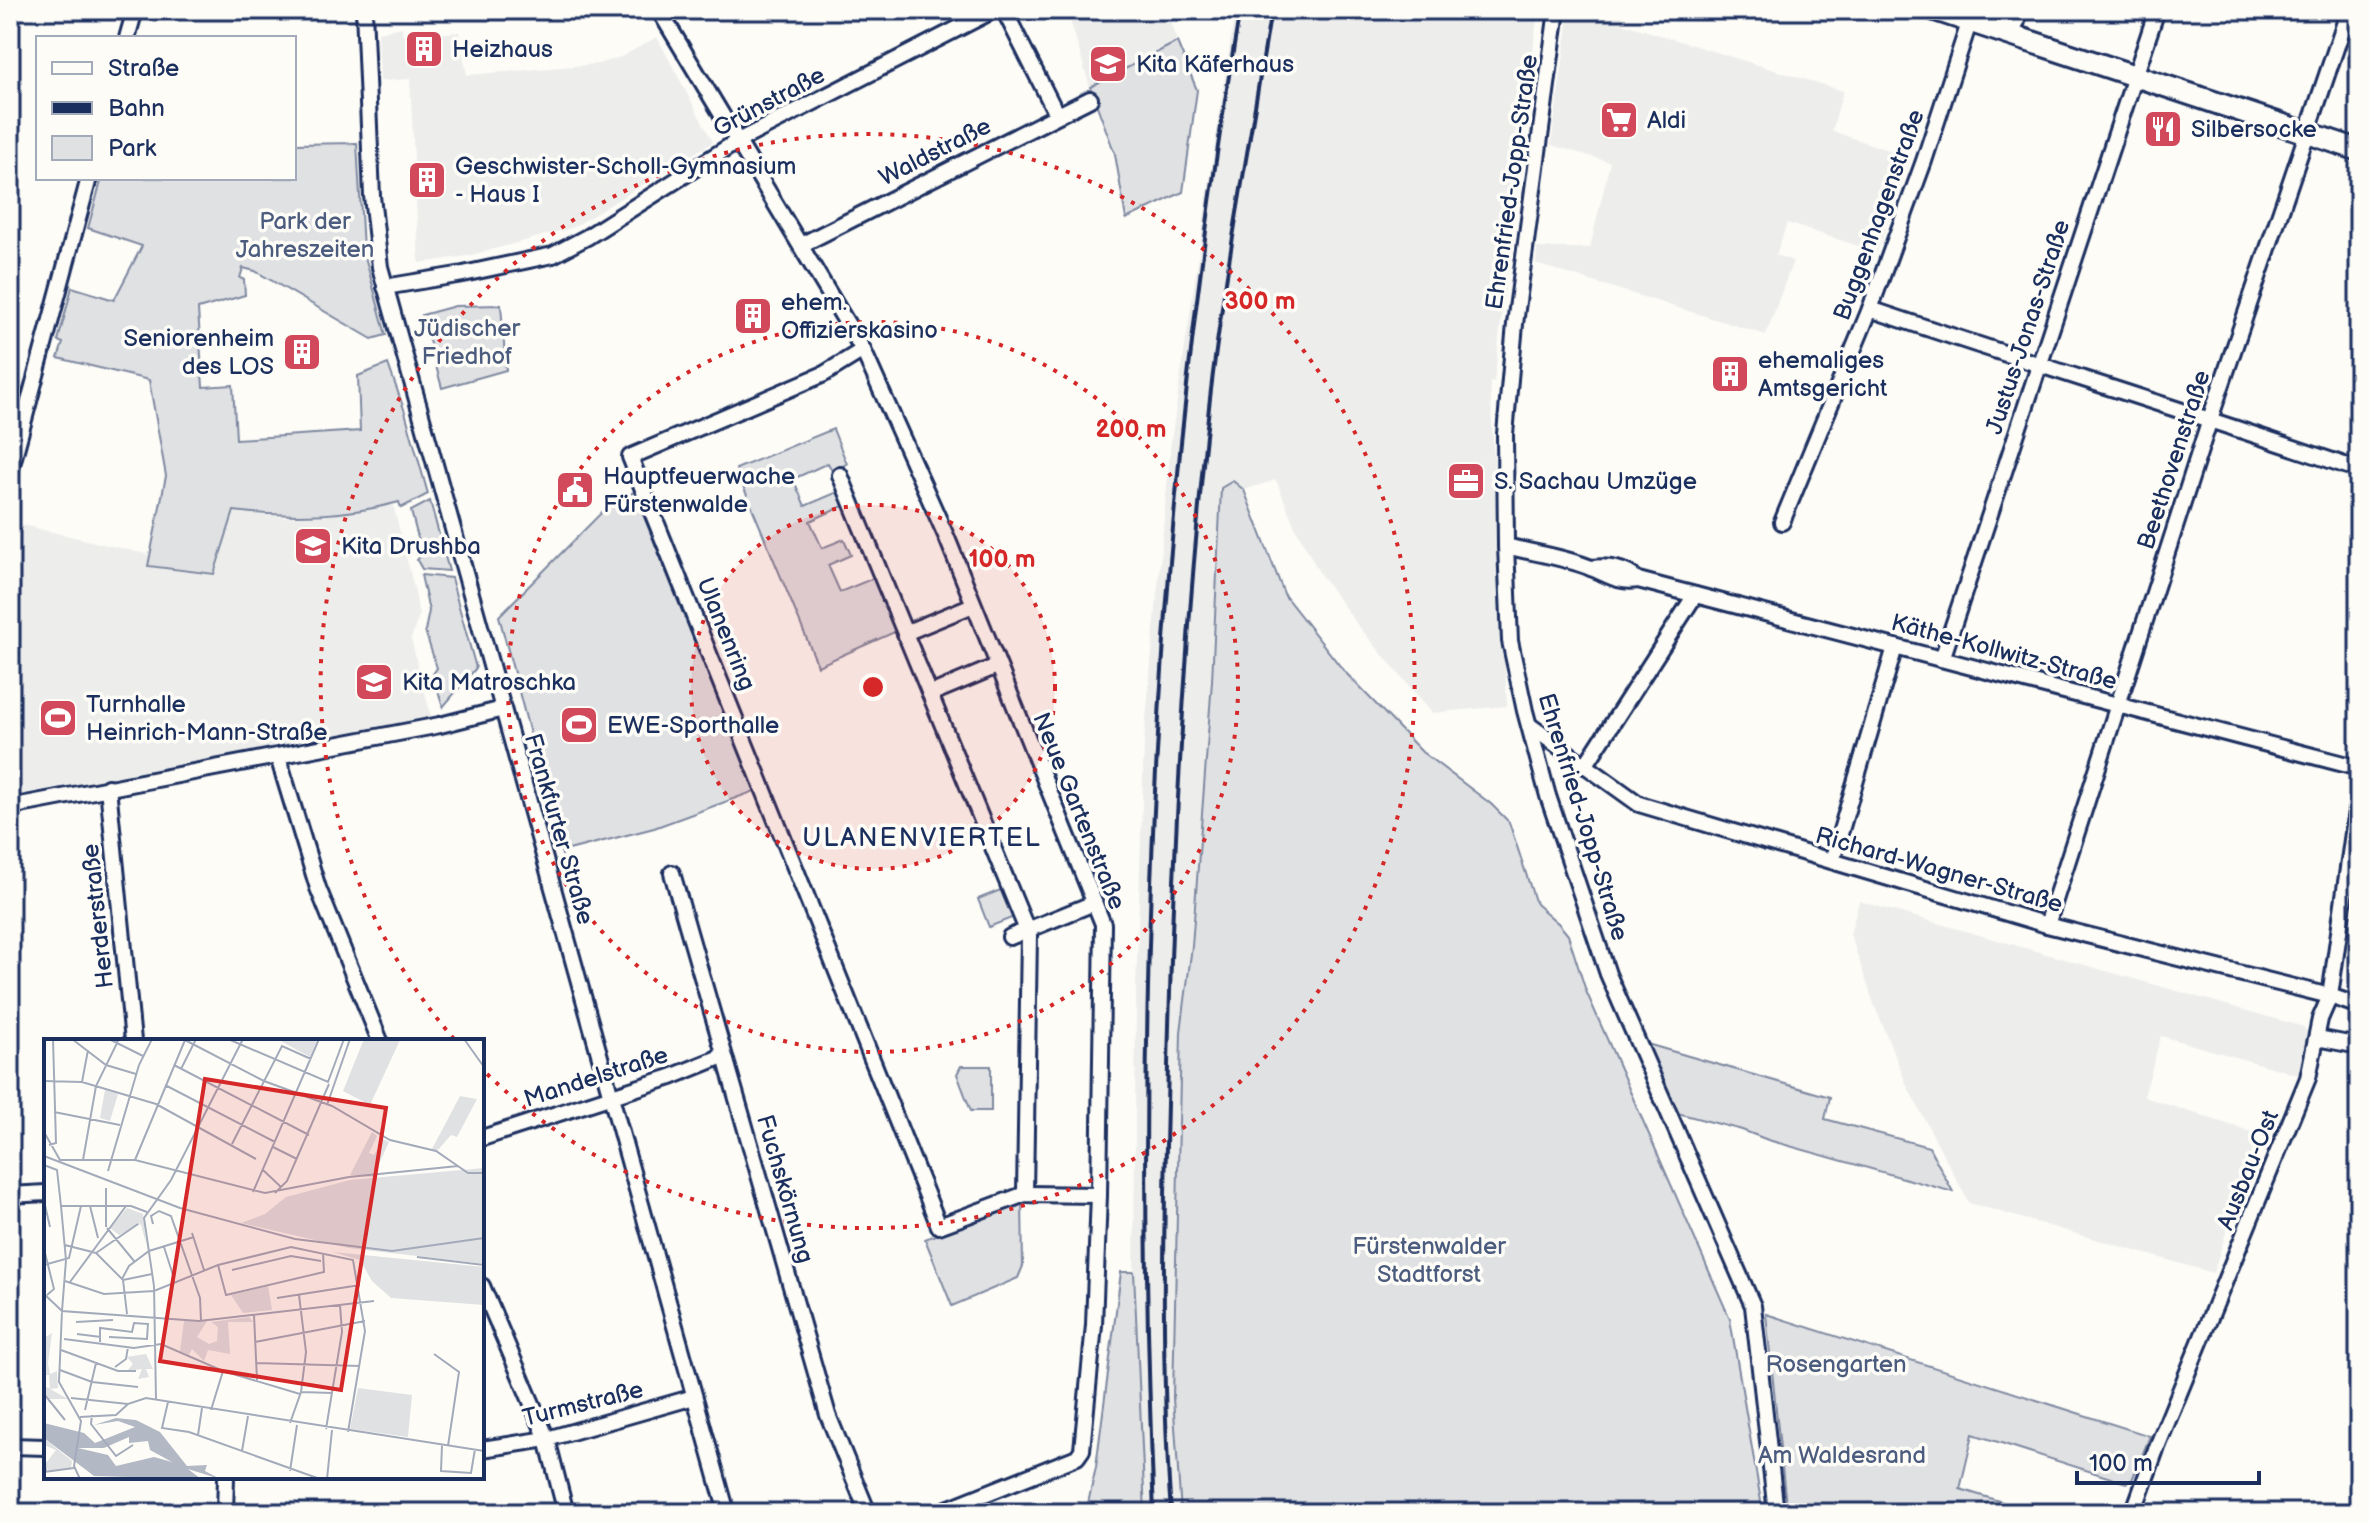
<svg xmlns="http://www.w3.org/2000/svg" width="2369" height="1523" font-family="'Balsamiq Sans',sans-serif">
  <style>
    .built { fill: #edeeec }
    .green { fill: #e0e1e3; stroke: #7e88a0; stroke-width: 2 }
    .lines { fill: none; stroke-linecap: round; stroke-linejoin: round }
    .street-casing { stroke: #1b2f5e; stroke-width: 20 }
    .secondary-casing { stroke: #1b2f5e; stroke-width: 26 }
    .street { stroke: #fdfcf7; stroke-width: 14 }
    .secondary { stroke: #fdfcf7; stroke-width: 20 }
    .rail { stroke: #1b2f5e; stroke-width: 4 }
    .ring { fill: none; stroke: #d62828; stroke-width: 4; stroke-dasharray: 4 8 }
    .labels { text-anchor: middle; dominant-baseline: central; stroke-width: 7; stroke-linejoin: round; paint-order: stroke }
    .poi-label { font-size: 24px; fill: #1b2f5e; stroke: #fdfcf7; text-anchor: start }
    .street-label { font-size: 24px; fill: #1b2f5e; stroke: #fdfcf7 }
    .park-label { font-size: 24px; fill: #4c5c7f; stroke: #fdfcf7 }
    .neighbourhood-label { font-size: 26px; letter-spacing: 2px; fill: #1b2f5e; stroke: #fdfcf7 }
    .inset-road { fill: none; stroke: #a3aaba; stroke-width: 2 }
    .view { fill: #d62828; fill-opacity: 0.15; stroke: #d62828; stroke-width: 4 }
    .inset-edge { fill: none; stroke: #1b2f5e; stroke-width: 4 }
    .centre { fill: #d62828; stroke: #fdfcf7; stroke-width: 4 }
    .ring-label { font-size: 24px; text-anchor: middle; font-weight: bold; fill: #d62828; stroke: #fdfcf7; stroke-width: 7; stroke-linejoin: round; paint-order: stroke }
  </style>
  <rect width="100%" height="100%" fill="#fdfcf7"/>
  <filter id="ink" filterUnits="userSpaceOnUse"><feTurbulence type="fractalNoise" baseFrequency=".0125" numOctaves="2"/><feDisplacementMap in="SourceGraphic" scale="16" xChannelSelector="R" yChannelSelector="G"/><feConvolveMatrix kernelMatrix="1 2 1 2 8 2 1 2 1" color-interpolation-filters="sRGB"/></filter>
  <g filter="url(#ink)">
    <g class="built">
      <polygon points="1067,10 1168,10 1177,42 1090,87"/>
      <polygon points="1235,10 1538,10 1494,382 1490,382 1507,706 1432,713 1356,623 1320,574 1295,527 1276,480 1244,490 1233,481 1221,489 1212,681 1192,946 1181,1032 1173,1398 1181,1513 1145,1513 1134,1272 1136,991 1144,741 1171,441"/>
      <polygon points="1570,10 1624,10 1621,23 1843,91 1832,131 1911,158 1877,252 1787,223 1776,255 1793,261 1766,335 1536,264 1537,248 1590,248 1610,162 1551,145"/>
      <polygon points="402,27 403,36 459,32 467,75 598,64 621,57 657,37 713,142 572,228 468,256 419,263 410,79 380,81 378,32"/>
      <polygon points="393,504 415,592 419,616 411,639 431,716 429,718 10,796 10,522 150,555 148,565 234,511 280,517 322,516"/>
      <polygon points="1859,901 2304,1027 2309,1038 2302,1076 2161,1036 2144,1097 2258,1134 2213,1273 1969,1203 1908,1088 1875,1007 1850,934"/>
    </g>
    <g class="green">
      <polygon points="1177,42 1197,90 1183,192 1126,219 1115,154 1090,87"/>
      <path d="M 357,143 L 363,249 L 386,335 L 372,339 L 255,271 L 243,268 L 240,278 L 244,280 L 245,295 L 198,309 L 203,387 L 233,385 L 236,439 L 360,431 L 358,376 L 388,364 L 405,412 L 428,494 L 401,508 L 399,502 C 344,517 291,518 234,511 L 214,574 L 148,566 L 166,476 L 149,380 L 58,358 L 63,343 L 58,341 L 72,287 L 114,300 L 142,246 L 88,228 L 102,178 L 294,178 L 294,144 Z"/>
      <polygon points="501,305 506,370 442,388 422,315 455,306"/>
      <polygon points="833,429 847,464 832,471 828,463 793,479 805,506 840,491 846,505 810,521 822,548 844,539 851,555 828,565 840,592 876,577 897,631 818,666 736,469"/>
      <polygon points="1233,481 1244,490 1285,596 1344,671 1422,752 1491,804 1509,822 1536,904 1559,924 1568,935 1586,991 1730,1319 1763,1513 1181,1513 1173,1398 1181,1032 1192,946 1212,681 1221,488"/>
      <polygon points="634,492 755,791 654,828 565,851 562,855 499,616 612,502"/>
      <polygon points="430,501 449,571 422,569 417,560 422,554 411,511"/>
      <polygon points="421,575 451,578 476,668 443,707 433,674 437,668 425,631 429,611"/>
      <polygon points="1003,889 1014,917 989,927 978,899"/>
      <polygon points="1647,1044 1830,1097 1825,1119 1929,1147 1953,1192 1768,1140 1742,1130 1677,1113"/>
      <polygon points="961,1066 991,1066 991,1111 971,1111 957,1074"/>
      <polygon points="1022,1200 1023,1266 1018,1278 952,1306 925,1239"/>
      <polygon points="1121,1272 1134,1272 1145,1513 1084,1513 1087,1508 1096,1467"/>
      <polygon points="1766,1314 2150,1436 2132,1480 2126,1483 1973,1434 1960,1489 2038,1513 1815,1513 1786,1505"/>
    </g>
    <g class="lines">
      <defs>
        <g id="street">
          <polyline points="364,10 372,196 380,267 727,1513"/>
          <polyline points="659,10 863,350 947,538 1103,924 1099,1195 1094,1325 1082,1450 1077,1457 937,1513"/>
          <polyline points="1004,10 1057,115"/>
          <polyline points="1557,10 1515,324 1505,434 1506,546 1510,641 1525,711 1548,796 1608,974 1753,1306 1776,1513"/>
          <polyline points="127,38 135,10"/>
          <polyline points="801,245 1090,99"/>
          <polyline points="385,287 463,274 553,255 587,237 738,141 994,10"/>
          <path d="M 1870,309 C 2033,364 2197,414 2359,470"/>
          <polyline points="863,350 824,374 630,457 939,1226 1025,1194 1099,1195"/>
          <polyline points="10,472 89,178"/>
          <polyline points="840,475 1029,935 1025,1194"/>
          <polyline points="1782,522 1870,309 1924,161 1972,14"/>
          <path d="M 1506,546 C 1533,553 1565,557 1591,568 C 1609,575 1618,583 1638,580 L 2359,768"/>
          <path d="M 1591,568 C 1609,566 1624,568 1638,580"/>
          <polyline points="905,633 973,605"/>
          <polyline points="1942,659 2157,10"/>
          <polyline points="930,694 997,666"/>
          <polyline points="1529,725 1639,804 2047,925 2330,996 2359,1006"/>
          <polyline points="278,757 318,888 380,1041"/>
          <polyline points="1585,766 1695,595"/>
          <polyline points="108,787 133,1041"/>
          <polyline points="10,807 440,725 503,709"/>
          <polyline points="1832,861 1895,647"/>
          <polyline points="672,873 828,1415 868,1513"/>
          <polyline points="2047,925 2210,419 2349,10"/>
          <polyline points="1010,937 1094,903"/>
          <polyline points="2317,1038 2359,1046"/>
          <polyline points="482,1138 671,1077 723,1056"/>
          <polyline points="10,1195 46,1193"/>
          <polyline points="482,1286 547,1439 566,1513"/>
          <polyline points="10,1446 46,1447"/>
          <polyline points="482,1449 547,1439 694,1397"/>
          <polyline points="225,1513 226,1477"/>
          <polyline points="2133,1513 2155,1452 2308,1078 2320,1019 2330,996 2359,790"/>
        </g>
        <g id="secondary">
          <polyline points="1935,10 2359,150"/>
          <polyline points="1980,10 2014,21"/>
        </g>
      </defs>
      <use href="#street" class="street-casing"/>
      <use href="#secondary" class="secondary-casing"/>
      <use href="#street" class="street"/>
      <use href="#secondary" class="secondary"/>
      <g class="rail">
        <path d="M 1154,1513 C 1132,1011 1154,506 1240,10"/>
        <path d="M 1171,1513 C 1160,1364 1164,1215 1168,1066 C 1173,846 1185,626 1209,407 C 1224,274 1250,142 1271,10"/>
      </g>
    </g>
  </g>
  <circle cx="873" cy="687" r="182" fill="#d62828" fill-opacity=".12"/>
  <g class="ring">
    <circle cx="873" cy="687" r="182"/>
    <circle cx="873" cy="687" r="365"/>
    <path d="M454 1039A547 547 0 1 1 483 1070"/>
  </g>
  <defs>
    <symbol id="building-square" viewBox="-11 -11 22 22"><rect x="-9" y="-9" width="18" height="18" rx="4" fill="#d1495b" stroke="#fdfcf7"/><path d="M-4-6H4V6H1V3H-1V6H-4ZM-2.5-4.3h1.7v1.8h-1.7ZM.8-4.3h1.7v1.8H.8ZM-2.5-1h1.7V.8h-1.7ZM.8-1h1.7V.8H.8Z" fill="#fff"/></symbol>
    <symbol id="school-square" viewBox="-11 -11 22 22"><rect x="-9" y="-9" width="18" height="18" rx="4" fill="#d1495b" stroke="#fdfcf7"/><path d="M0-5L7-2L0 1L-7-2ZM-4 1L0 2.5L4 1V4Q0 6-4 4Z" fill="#fff"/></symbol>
    <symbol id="supermarket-square" viewBox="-11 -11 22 22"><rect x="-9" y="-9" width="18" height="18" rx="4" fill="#d1495b" stroke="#fdfcf7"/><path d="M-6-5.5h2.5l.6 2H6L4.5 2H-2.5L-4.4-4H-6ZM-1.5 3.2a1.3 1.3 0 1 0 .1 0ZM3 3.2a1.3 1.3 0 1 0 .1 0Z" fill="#fff"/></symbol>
    <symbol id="restaurant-square" viewBox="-11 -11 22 22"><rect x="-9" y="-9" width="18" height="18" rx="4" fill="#d1495b" stroke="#fdfcf7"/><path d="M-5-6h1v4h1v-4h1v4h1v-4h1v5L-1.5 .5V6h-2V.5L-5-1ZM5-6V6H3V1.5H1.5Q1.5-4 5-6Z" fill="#fff"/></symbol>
    <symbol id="office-square" viewBox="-11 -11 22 22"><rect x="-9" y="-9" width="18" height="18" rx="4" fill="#d1495b" stroke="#fdfcf7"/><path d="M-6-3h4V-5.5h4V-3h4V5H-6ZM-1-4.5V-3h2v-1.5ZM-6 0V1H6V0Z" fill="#fff"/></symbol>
    <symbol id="civic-square" viewBox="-11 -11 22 22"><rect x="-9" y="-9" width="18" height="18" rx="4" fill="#d1495b" stroke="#fdfcf7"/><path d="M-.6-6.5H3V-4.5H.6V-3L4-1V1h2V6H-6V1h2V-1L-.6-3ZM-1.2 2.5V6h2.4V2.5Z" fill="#fff"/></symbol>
    <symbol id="stadium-square" viewBox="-11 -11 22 22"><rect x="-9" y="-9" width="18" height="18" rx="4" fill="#d1495b" stroke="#fdfcf7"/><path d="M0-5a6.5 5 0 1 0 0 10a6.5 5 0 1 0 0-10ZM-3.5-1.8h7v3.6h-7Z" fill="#fff"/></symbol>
  </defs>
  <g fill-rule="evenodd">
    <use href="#building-square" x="402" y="27" width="44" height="44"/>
    <use href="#school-square" x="1086" y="42" width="44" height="44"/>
    <use href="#supermarket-square" x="1597" y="98" width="44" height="44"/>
    <use href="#restaurant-square" x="2141" y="107" width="44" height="44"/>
    <use href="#building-square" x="405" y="158" width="44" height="44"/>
    <use href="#building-square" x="731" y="294" width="44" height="44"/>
    <use href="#building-square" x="280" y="330" width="44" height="44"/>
    <use href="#building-square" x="1708" y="352" width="44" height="44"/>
    <use href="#office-square" x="1444" y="459" width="44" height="44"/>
    <use href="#civic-square" x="553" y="468" width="44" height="44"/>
    <use href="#school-square" x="291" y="524" width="44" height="44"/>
    <use href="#school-square" x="352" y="660" width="44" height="44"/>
    <use href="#stadium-square" x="36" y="696" width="44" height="44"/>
    <use href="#stadium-square" x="557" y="703" width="44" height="44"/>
  </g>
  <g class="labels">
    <g class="poi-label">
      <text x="452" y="49">Heizhaus</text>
      <text x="1136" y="64">Kita Käferhaus</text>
      <text x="1647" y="120">Aldi</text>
      <text x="2191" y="129">Silbersocke</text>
      <text x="455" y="166">Geschwister-Scholl-Gymnasium<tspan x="455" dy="28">- Haus I</tspan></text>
      <text x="781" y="302">ehem.<tspan x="781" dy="28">Offizierskasino</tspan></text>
      <text x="274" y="338" text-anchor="end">Seniorenheim<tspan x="274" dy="28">des LOS</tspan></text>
      <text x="1758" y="360">ehemaliges<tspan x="1758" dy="28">Amtsgericht</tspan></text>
      <text x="603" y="476">Hauptfeuerwache<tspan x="603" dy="28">Fürstenwalde</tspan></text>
      <text x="1494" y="481">S. Sachau Umzüge</text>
      <text x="341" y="546">Kita Drushba</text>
      <text x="402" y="682">Kita Matroschka</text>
      <text x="86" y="704">Turnhalle<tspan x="86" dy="28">Heinrich-Mann-Straße</tspan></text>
      <text x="607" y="725">EWE-Sporthalle</text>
    </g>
    <g class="street-label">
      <text transform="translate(769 102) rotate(-28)">Grünstraße</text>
      <text transform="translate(935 152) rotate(-27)">Waldstraße</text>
      <text transform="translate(1512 182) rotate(-82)">Ehrenfried-Jopp-Straße</text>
      <text transform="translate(1879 215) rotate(-70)">Buggenhagenstraße</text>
      <text transform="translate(2028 327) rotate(-72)">Justus-Jonas-Straße</text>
      <text transform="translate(2174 460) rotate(-72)">Beethovenstraße</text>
      <text transform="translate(726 634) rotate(68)">Ulanenring</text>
      <text transform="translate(2004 652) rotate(15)">Käthe-Kollwitz-Straße</text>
      <text transform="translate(1079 811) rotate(68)">Neue Gartenstraße</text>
      <text transform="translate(1583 817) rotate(73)">Ehrenfried-Jopp-Straße</text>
      <text transform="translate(559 829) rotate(74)">Frankfurter Straße</text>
      <text transform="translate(1939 870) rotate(16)">Richard-Wagner-Straße</text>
      <text transform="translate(98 916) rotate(-96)">Herderstraße</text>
      <text transform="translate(596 1077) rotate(-18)">Mandelstraße</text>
      <text transform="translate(2248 1170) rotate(-68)">Ausbau-Ost</text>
      <text transform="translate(785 1189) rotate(74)">Fuchskörnung</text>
      <text transform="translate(583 1404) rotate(-14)">Turmstraße</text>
    </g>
    <g class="park-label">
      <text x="305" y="221">Park der<tspan x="305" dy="28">Jahreszeiten</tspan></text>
      <text x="467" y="328">Jüdischer<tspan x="467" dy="28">Friedhof</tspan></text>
      <text x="1429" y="1246">Fürstenwalder<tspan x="1429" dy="28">Stadtforst</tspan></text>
      <text x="1836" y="1364">Rosengarten</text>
      <text x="1842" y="1455">Am Waldesrand</text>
    </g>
    <g class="neighbourhood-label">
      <text x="922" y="838">ULANENVIERTEL</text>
    </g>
  </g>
  <g transform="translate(44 1039)">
    <rect width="440" height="440" fill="#fdfcf7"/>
    <path d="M 233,0 L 272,0 L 273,1 L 266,18 ZM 320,0 L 362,0 L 356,1 L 326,66 L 299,52 ZM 61,51 L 74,55 L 66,82 L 56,79 ZM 416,57 L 433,60 L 413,98 L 407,96 L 393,112 L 388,110 ZM 328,93 L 333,97 L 325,114 L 330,116 L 339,100 L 345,103 L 329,138 L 306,136 ZM 440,129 L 440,225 L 305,209 L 197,184 L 221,175 L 242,158 L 306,141 ZM 83,169 L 99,175 L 102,205 L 97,185 L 75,196 L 66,189 ZM 289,213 L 440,228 L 440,266 L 347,259 L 328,242 L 316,221 ZM 224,247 L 228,271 L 199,274 L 187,256 ZM 205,278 L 209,283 L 184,283 L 186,315 L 164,311 L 160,322 L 148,310 L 145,316 L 136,312 L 140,282 L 163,282 L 153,298 L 165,305 L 173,302 L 174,288 L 167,283 ZM 8,294 L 4,324 L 6,335 L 13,332 L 14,349 L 6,350 L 24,360 L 4,360 L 0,354 L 0,348 L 6,349 L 5,336 L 0,336 L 0,299 ZM 102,315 L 109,330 L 102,330 L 105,338 L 94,340 L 98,330 L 83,332 L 89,325 L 83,318 ZM 314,349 L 368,356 L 364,398 L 306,390 ZM 0,399 L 28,422 L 27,429 L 4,432 L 2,424 L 12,411 L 0,406 Z" fill="#e0e1e3"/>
    <path d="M 72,379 L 92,381 L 116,393 L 143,427 L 163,426 L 161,432 L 176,440 L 144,430 L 157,440 L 50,437 L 0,399 L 0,384 L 40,394 L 51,404 L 91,388 L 74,382 L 50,386 ZM 85,398 L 85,404 L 104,402 L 106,411 L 128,423 L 110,418 L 72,427 L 64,416 L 34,409 L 60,409 Z" fill="#b3b8c5" fill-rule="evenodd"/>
    <path class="inset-road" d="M 28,0 L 62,26 L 92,35M 65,0 L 99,17M 139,0 L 220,42 L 288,67 L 346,101 L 392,112 L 424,134 L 440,134M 184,0 L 284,43 L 300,0M 420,0 L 440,28M 130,26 L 265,96M 137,30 L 152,0M 0,42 L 38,43 L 112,65 L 212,120M 38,43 L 44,11M 121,46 L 231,103M 283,66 L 306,0M 10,73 L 76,86M 0,93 L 16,121 L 91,121 L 221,154 L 305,138 L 414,127M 188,105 L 238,7 L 267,20M 5,106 L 12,104 L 9,0M 229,108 L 253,120M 0,117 L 136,169 L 251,200 L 348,212 L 440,199M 39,121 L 52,47 L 75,0M 91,121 L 141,1M 0,126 L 13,131 L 17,167 L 22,221 L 18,272 L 155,282 L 330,262M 219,131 L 237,148M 64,132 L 95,26 L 108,0M 62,149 L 62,188M 209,153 L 275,0M 231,154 L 243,142 L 285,45M 0,162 L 6,188M 17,167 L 87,167 L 103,173M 46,167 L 54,199M 109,185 L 107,177 L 115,172 L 127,177 L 156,259 L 157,282M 63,189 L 90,222M 148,194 L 160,231M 21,206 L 52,214 L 79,241 L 83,275M 120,208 L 129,236M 0,210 L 10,250 L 3,256M 52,214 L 94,185M 373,218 L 440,226M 0,226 L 25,219 L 37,167M 174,226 L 182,256 L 280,233 L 279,214M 188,231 L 247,217 L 277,222M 78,240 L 85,227 L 105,212 L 150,198M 79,241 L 108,235M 21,242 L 60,255 L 110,252 L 174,226 L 247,208 L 309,221 L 321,292 L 304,393M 26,243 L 82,167M 0,255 L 18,272 L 15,343 L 37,382 L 30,427 L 36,440M 233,259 L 316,246M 210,276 L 213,341M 32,283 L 69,281M 33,295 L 57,298M 65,298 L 103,300 L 104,284M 20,300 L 90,309 L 117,305 L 179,332 L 256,355M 56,303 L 56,289 L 88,293 L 90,284 L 104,285M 211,303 L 321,282M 17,311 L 74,332 L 92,332M 390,315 L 415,333 L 404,407M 212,324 L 316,327M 71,328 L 82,320 L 84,308M 16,331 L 48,343 L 94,348M 257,353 L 288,354M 0,355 L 21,381M 27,359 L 84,365 L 102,359 L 440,412M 112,361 L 110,247 L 100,179 L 127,141 L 199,0M 124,363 L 118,389 L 145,393 L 276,440M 41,371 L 52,324M 167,371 L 179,332M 48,376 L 47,385 L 72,417 L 89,406M 36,378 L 72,376 L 84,365M 246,384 L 257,353 L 262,313 L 255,256M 282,390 L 298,293 L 296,266M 154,396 L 158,369M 398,406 L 397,432 L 427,434 L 431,410M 0,408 L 2,434M 198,412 L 204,377M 246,432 L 253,386M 0,433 L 30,429M 283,440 L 288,391"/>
    <path class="view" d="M 161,40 L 342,69 L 297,351 L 116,322 Z"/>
    <rect width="440" height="440" class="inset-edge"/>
  </g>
  <circle cx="873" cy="687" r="12" class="centre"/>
  <g class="ring-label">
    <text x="1260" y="309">300 m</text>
    <text x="1131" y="437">200 m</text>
    <text x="1002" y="567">100 m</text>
  </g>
  <rect width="2369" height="1523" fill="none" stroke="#fdfcf7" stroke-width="40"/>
  <rect x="20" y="20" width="2329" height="1483" fill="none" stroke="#1b2f5e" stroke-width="3" filter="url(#ink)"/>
  <rect x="36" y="36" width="260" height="144" fill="#fdfcf7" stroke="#a3aaba" stroke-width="2"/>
  <rect x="52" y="62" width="40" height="12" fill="#fdfcf7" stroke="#a3aaba" stroke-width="2"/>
  <text x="108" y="76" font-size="24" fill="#1b2f5e">Straße</text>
  <rect x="52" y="102" width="40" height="12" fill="#1b2f5e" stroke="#a3aaba" stroke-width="2"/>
  <text x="108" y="116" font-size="24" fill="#1b2f5e">Bahn</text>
  <rect x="52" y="136" width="40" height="24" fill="#e0e1e3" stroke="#a3aaba" stroke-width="2"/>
  <text x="108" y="156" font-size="24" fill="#1b2f5e">Park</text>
  <path d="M2077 1471v12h182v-12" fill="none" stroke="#1b2f5e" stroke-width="4"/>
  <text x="2089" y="1471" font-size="24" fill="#1b2f5e" stroke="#fdfcf7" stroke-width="6" paint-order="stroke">100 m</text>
</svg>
